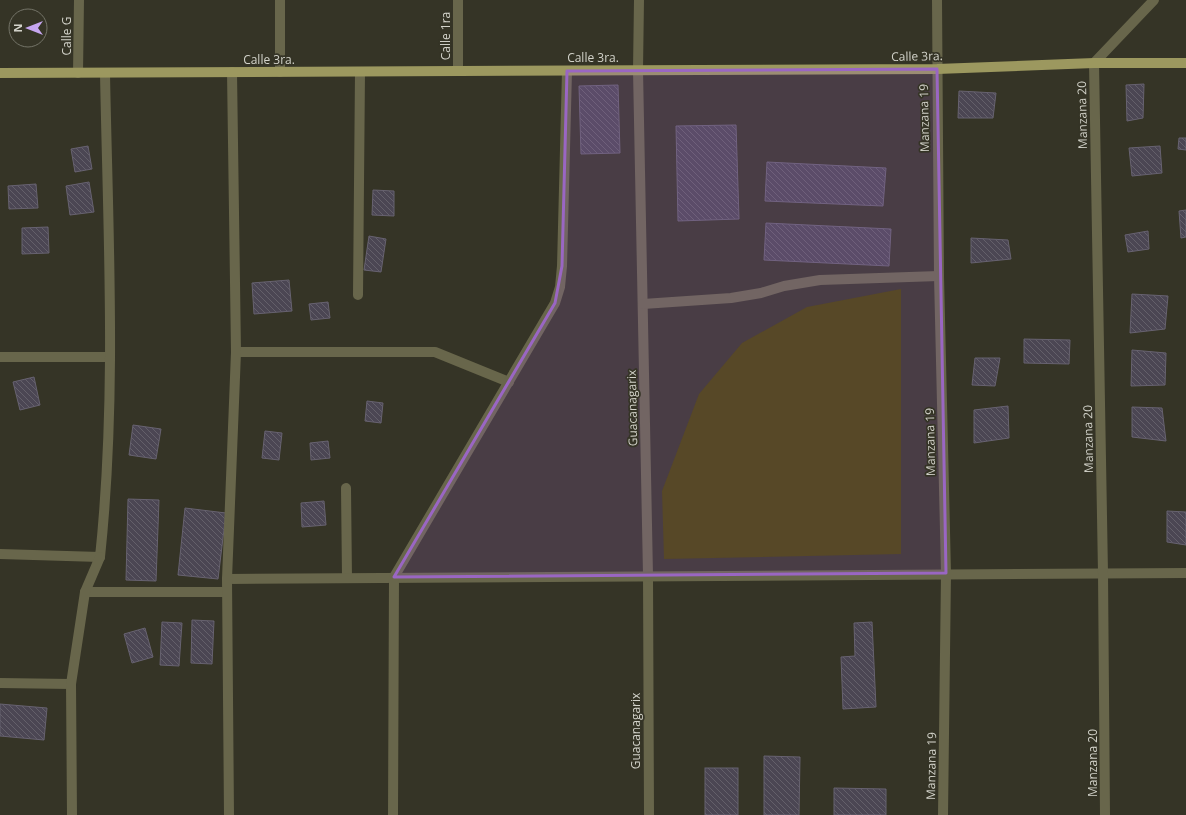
<svg xmlns="http://www.w3.org/2000/svg" width="1186" height="815" font-family="'Open Sans',sans-serif">
  <style>
    .pitch { fill: #464100 }
    .building { fill: url(#building-back-hatch); stroke: #676270 }
    .lines { fill: none; stroke-linecap: round; stroke-linejoin: round }
    .minor { stroke: #68664b; stroke-width: 10 }
    .major { stroke: #9c985f; stroke-width: 10 }
    .marked { fill: #9a66c3; fill-opacity: 0.2; stroke: #9a66c3; stroke-width: 3; stroke-linejoin: round }
    .labels { text-anchor: middle; dominant-baseline: central; stroke-width: 3.5; stroke-linejoin: round; paint-order: stroke }
    .street-label { font-size: 12px; fill: #d3d3ca; stroke: #353426 }
  </style>
  <defs>
    <pattern id="building-back-hatch" width="6" height="6" patternUnits="userSpaceOnUse"><rect width="6" height="6" fill="#4b4653"/><path d="M-1 5l2 2M0 0l6 6M5-1l2 2" fill="none" stroke="#64606a"/></pattern>
  </defs>
  <rect width="100%" height="100%" fill="#353426"/>
  <polygon class="pitch" points="901,289 901,554 664,559 662,491 699,394 742,343 807,307"/>
  <g class="building">
    <polygon points="1144,84 1143,118 1127,121 1126,85"/>
    <polygon points="618,85 620,153 581,154 579,86"/>
    <polygon points="959,91 996,93 993,118 958,118"/>
    <polygon points="736,125 739,219 678,221 676,126"/>
    <polygon points="1179,138 1186,138 1186,150 1178,149"/>
    <polygon points="88,146 92,169 75,172 71,149"/>
    <polygon points="1160,146 1162,173 1132,176 1129,148"/>
    <polygon points="767,162 886,168 883,206 765,201"/>
    <polygon points="89,182 94,212 70,215 66,186"/>
    <polygon points="36,184 38,208 9,209 8,186"/>
    <polygon points="373,190 394,191 394,216 372,215"/>
    <polygon points="1186,210 1186,237 1181,238 1179,211"/>
    <polygon points="766,223 891,229 889,266 764,260"/>
    <polygon points="48,227 49,253 22,254 22,228"/>
    <polygon points="1148,231 1149,249 1128,252 1125,235"/>
    <polygon points="369,236 386,239 381,272 364,270"/>
    <polygon points="971,238 1008,240 1011,259 971,263"/>
    <polygon points="289,280 292,311 254,314 252,283"/>
    <polygon points="1132,294 1168,296 1165,329 1130,333"/>
    <polygon points="328,302 330,318 311,320 309,304"/>
    <polygon points="1024,339 1070,340 1069,364 1024,363"/>
    <polygon points="1132,350 1166,353 1165,385 1131,386"/>
    <polygon points="975,358 1000,358 995,386 972,385"/>
    <polygon points="34,377 40,405 20,410 13,382"/>
    <polygon points="367,401 383,403 381,423 365,421"/>
    <polygon points="1008,406 1009,438 974,443 974,410"/>
    <polygon points="1132,407 1162,408 1166,441 1132,437"/>
    <polygon points="133,425 161,429 156,459 129,455"/>
    <polygon points="265,431 282,433 279,460 262,458"/>
    <polygon points="328,441 330,458 311,460 310,443"/>
    <polygon points="128,499 159,500 156,581 126,580"/>
    <polygon points="324,501 326,525 302,527 301,503"/>
    <polygon points="185,508 226,513 218,579 178,575"/>
    <polygon points="1167,511 1186,512 1186,545 1167,542"/>
    <polygon points="192,620 214,621 212,664 191,663"/>
    <polygon points="162,622 182,623 179,666 160,665"/>
    <polygon points="872,622 876,707 843,709 841,657 855,656 854,623"/>
    <polygon points="145,628 153,657 132,663 124,634"/>
    <polygon points="0,704 47,708 44,740 0,736"/>
    <polygon points="764,756 800,757 799,815 764,815"/>
    <rect x="705" y="768" width="33" height="47"/>
    <polygon points="834,788 886,789 886,815 834,815"/>
  </g>
  <g class="lines">
    <g class="minor">
      <polyline points="458,0 458,71"/>
      <polyline points="639,0 638,70 648,575 649,815"/>
      <polyline points="937,0 939,276 946,573 943,815"/>
      <polyline points="280,72 280,0"/>
      <polyline points="78,73 79,0"/>
      <polyline points="358,295 360,72"/>
      <polyline points="643,304 731,298 761,293 784,286 820,280 939,276"/>
      <polyline points="236,352 435,352 509,382"/>
      <polyline points="0,357 110,357"/>
      <polyline points="346,488 347,578"/>
      <path d="M 0,554 L 100,557 C 117,396 108,234 105,73"/>
      <polyline points="227,579 1186,573"/>
      <polyline points="85,592 227,592"/>
      <polyline points="0,683 71,684"/>
      <polyline points="72,815 71,684 85,592 100,557"/>
      <polyline points="229,815 227,579 236,352 232,72"/>
      <polyline points="393,815 394,577 555,303 560,287 562,266 567,71"/>
      <polyline points="1105,815 1103,573 1094,63 1154,0"/>
    </g>
    <polyline class="major" points="0,73 937,69 1094,63 1186,63"/>
  </g>
  <path class="marked" d="M 937,69 L 946,573 L 394,577 L 555,303 L 562,266 L 567,71 Z"/>
  <g class="labels">
    <g class="street-label">
      <text transform="translate(66 36) rotate(-90)">Calle G</text>
      <text transform="translate(445 36) rotate(-90)">Calle 1ra</text>
      <text transform="translate(917 56) rotate(-1)">Calle 3ra.</text>
      <text x="593" y="57">Calle 3ra.</text>
      <text x="269" y="59">Calle 3ra.</text>
      <text transform="translate(1082 115) rotate(-91)">Manzana 20</text>
      <text transform="translate(924 118) rotate(-91)">Manzana 19</text>
      <text transform="translate(632 408) rotate(-91)">Guacanagarix</text>
      <text transform="translate(1088 439) rotate(-91)">Manzana 20</text>
      <text transform="translate(930 442) rotate(-91)">Manzana 19</text>
      <text transform="translate(635 731) rotate(-90)">Guacanagarix</text>
      <text transform="translate(1092 763) rotate(-90)">Manzana 20</text>
      <text transform="translate(931 766) rotate(-89)">Manzana 19</text>
    </g>
  </g>
  <g transform="translate(28 28) rotate(270)"><circle r="19" fill="#353426" stroke="#747468"/>
  <path d="M0-3L7 15L0 10L-7 15Z" fill="#c6a6f0"/>
  <text y="-6" font-size="11" font-weight="bold" text-anchor="middle" fill="#d3d3ca">N</text>
  </g>
</svg>
